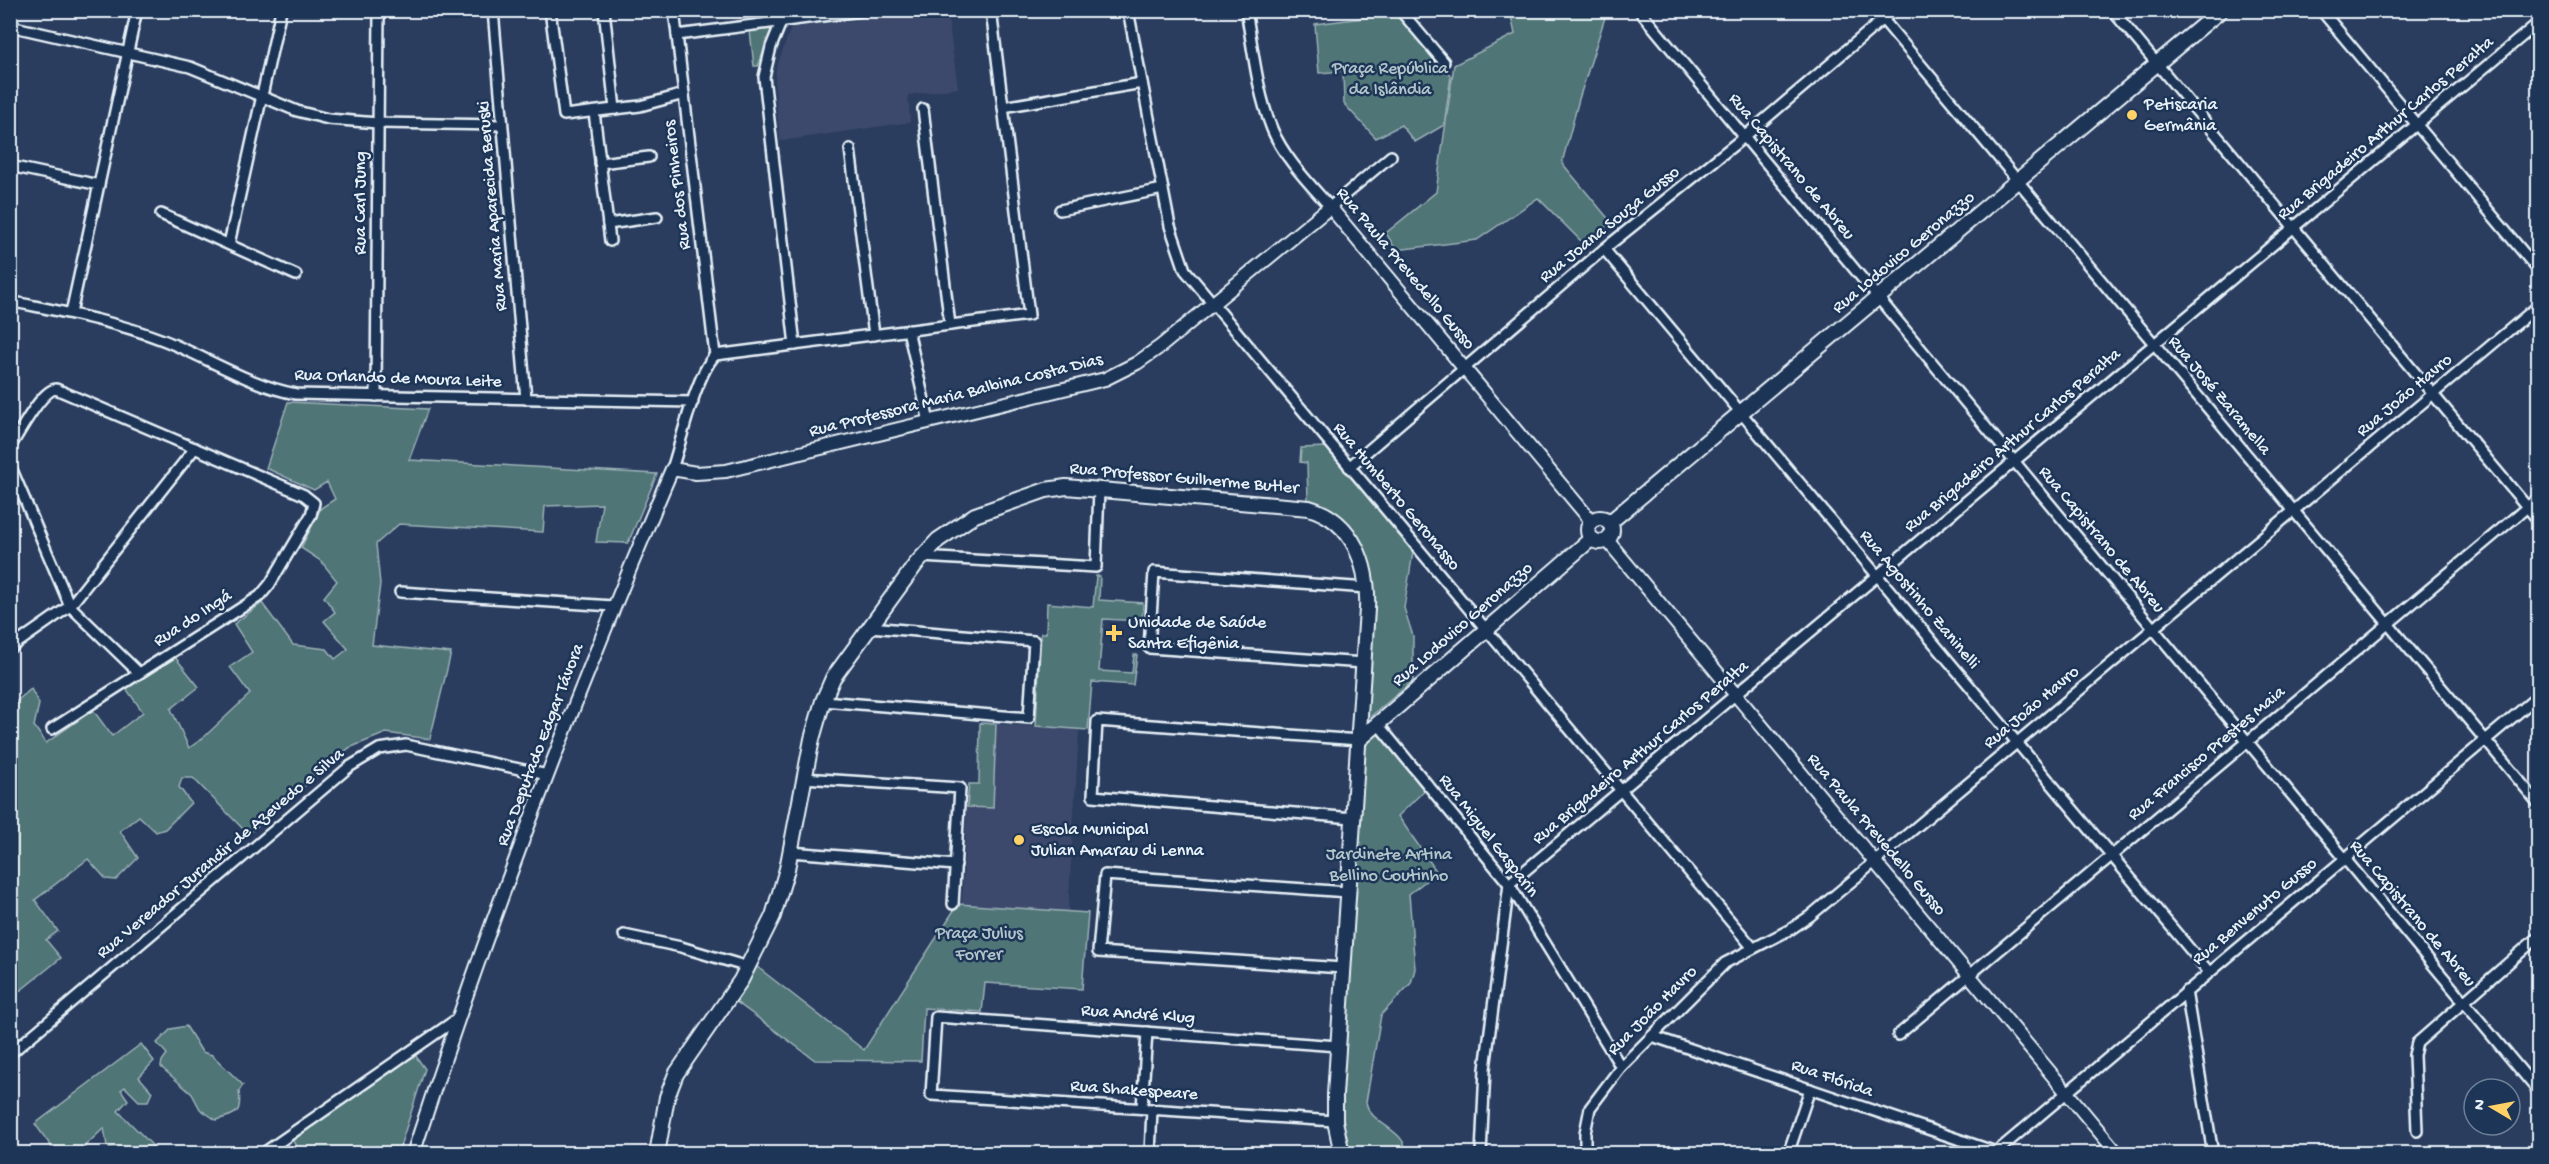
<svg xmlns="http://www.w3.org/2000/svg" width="2549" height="1164" font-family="'Gochi Hand',sans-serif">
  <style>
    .built { fill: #3d4a6c }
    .green { fill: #4f7476; stroke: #9cb2b7; stroke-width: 1.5 }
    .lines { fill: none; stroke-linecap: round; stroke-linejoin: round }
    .minor-casing { stroke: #e8f1f8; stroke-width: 14 }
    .tertiary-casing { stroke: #e8f1f8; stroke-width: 16 }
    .secondary-casing { stroke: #e8f1f8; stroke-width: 18 }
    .minor { stroke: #1d3557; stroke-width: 9 }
    .tertiary { stroke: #1d3557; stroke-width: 12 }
    .secondary { stroke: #1d3557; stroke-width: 14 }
    .poi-dot { fill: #ffd166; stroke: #1d3557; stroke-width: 2 }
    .labels { text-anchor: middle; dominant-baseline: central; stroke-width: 5; stroke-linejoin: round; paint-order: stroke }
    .park-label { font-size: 18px; fill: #b2c5ca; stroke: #1d3557 }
    .poi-label { font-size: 18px; fill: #e8f1f8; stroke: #1d3557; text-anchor: start }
    .street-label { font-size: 18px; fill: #e8f1f8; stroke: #1d3557 }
  </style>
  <rect width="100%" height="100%" fill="#2a3d5f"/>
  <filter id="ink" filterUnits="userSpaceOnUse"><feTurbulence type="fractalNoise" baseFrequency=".0167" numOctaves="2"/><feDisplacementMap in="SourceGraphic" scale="12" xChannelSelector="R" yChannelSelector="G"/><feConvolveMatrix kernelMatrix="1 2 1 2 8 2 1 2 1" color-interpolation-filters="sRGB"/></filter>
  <g filter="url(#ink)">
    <g class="built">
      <polygon points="930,11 947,11 958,88 908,95 910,122 780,141 775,86 776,69 791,28"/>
      <polygon points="996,724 1079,729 1068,912 962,904 967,807 993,807"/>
    </g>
    <g class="green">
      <polygon points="1510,11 1607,11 1579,99 1562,163 1611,222 1585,245 1538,198 1477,240 1396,250 1386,233 1436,192 1454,65 1515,34"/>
      <polygon points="1395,14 1451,76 1444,125 1415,142 1401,125 1376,138 1344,104 1343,71 1319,73 1315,24"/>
      <polygon points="773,28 758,66 754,66 750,31"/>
      <polygon points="288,402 428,409 409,460 657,474 628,543 596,542 602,504 545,506 543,532 399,524 376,544 380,584 372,645 451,653 430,739 386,733 349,748 248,834 193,778 182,778 179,787 191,803 165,829 156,832 139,816 120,831 138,858 116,880 106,879 88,859 35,900 58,931 46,940 61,958 21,990 11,992 11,706 31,689 39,704 34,726 46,743 93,710 112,736 143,712 125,687 175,657 199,687 171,709 189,748 203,738 250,694 230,667 252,652 234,624 262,603 293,645 327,649 335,659 348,649 324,621 335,612 324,597 337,581 321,561 301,548 321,508 335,499 327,482 314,490 266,468"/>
      <path d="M 1327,447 L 1413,552 L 1404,608 L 1413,636 L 1413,681 L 1365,721 C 1367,695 1369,669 1371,643 C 1374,597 1380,556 1343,522 C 1332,512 1322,505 1308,500 L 1307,463 L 1300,462 L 1301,448 Z"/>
      <polygon points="1096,576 1100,576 1099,600 1143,603 1142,621 1103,619 1099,671 1132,673 1134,655 1137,655 1133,685 1092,682 1088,730 1036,726 1041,633 1046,633 1047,603 1093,607"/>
      <polygon points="980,723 996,724 993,808 967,807 969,784 979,784"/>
      <path d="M 1377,730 L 1426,789 L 1398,816 L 1437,872 L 1409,894 L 1415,969 L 1411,983 L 1381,1015 L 1366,1102 C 1370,1125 1406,1129 1406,1153 L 1349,1154 L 1341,1117 L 1363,743 Z"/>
      <polygon points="958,904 1088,913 1082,989 985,983 982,1012 924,1008 921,1061 815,1060 735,1001 756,966 864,1050"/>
      <path d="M 186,1026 L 202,1052 L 212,1055 L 243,1085 L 239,1091 C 242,1114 237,1114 216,1120 L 200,1109 L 192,1094 L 161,1067 L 162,1061 L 167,1054 L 157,1043 L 171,1029 Z"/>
      <polygon points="141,1044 154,1061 139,1077 152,1092 148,1101 139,1101 125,1087 121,1090 128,1100 118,1111 157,1150 152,1153 117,1153 107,1146 104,1128 85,1146 83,1153 78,1153 74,1149 68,1153 56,1153 35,1124"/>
      <polygon points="415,1055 425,1069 398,1153 301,1153 292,1140"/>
    </g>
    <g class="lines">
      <defs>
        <g id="minor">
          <polyline points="493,10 526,399"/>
          <polyline points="550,10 564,115 640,106 684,94"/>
          <polyline points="604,10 615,109"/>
          <polyline points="674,10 715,355"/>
          <polyline points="786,10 771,47 764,77 795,345"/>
          <polyline points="1128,10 1170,226 1185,270 1753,948"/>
          <path d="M 1246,10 C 1253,49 1257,92 1272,129 C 1284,158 1309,183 1330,207 L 1391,156"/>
          <polyline points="1400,10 1444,62"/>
          <polyline points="1639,10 2538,1091"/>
          <polyline points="1875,10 2538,803"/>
          <polyline points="2112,10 2538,520"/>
          <polyline points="2321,10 2538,270"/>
          <polyline points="2534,10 2538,15"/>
          <polyline points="10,26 190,67 297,111 328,119 378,123 502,125"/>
          <polyline points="677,35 869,10"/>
          <polyline points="1003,107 1142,83"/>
          <polyline points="923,109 950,325"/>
          <polyline points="594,112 610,241"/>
          <polyline points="850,149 874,335"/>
          <polyline points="600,163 649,157"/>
          <polyline points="10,166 99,185"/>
          <polyline points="1060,210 1163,189"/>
          <polyline points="161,214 296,275"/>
          <polyline points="608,224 657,217"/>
          <polyline points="229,244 281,10"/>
          <polyline points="1604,249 2209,972"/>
          <path d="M 10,301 C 62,312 114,321 163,340 C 206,357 251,386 296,394 L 693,402"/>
          <polyline points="71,313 137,10"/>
          <polyline points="908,330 929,422"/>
          <polyline points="715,355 1029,315 991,10"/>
          <polyline points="376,396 379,10"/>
          <path d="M 10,447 C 19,434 41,390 56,389 L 304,495 L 314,503 L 311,515 L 270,584 L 260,596 L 52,729"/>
          <polyline points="10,465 70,606 139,673"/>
          <polyline points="1349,467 1604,249 1744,137 1894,10"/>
          <path d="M 672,469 C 682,439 695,377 715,355"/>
          <polyline points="921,557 1096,567 1099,490"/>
          <polyline points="400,592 613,606"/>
          <polyline points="10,648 70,606 195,448"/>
          <polyline points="1364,663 1149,648 1154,572 1367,588"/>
          <polyline points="823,701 1029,718 1034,641 870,627"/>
          <polyline points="1377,723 1509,884 1621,1067"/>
          <polyline points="803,778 960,788 953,904"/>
          <polyline points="1353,818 1093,796 1097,721 1359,740"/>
          <polyline points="790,852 956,865"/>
          <polyline points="624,935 681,947 748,967"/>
          <polyline points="1343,968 1098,952 1105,875 1348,892"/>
          <polyline points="2186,991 2213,1154"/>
          <polyline points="1898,1035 2538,498"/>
          <polyline points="1652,1036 1999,1153"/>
          <polyline points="10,1054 349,767 379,749 406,745 548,775"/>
          <polyline points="1142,1108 1147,1032"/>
          <polyline points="1335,1121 931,1095 936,1017 1338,1046"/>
          <polyline points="2417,1131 2414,1055 2417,1043 2538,937"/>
          <polyline points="262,1154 457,1019"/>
          <polyline points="1150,1154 1152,1109"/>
          <polyline points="1481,1154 1485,1069 1509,884 2538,23"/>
          <polyline points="1585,1154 1585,1133 1590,1108 1621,1067 1725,963 1791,929 1810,916 2538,306"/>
          <polyline points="1788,1154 1810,1089"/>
          <polyline points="1994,1154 2538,696"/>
        </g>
        <g id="tertiary">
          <polyline points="1607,540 2118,1154"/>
          <path d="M 413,1154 C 488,922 576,693 672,469 L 696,473 L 726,471 L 1105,379 L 1137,363 L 1161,346 L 1330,207 L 1592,522"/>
        </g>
        <g id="secondary">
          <circle cx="1600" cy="530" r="12"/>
          <polyline points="1609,523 2221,10"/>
          <polyline points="1359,740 1591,539"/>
          <path d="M 657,1154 L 667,1097 L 676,1074 L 741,980 L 773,916 L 787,869 L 812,739 L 823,701 L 833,678 L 916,564 L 938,540 L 975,515 L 1046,490 L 1066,487 L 1309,508 C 1354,521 1369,566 1367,609 L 1335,1095 L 1335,1121 L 1342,1154"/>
        </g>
      </defs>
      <use href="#minor" class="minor-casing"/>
      <use href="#tertiary" class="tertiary-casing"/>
      <use href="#secondary" class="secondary-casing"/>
      <use href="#minor" class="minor"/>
      <use href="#tertiary" class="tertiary"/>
      <use href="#secondary" class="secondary"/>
    </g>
  </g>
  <g class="poi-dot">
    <circle cx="2132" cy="115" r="6"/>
    <path d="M1111 624h6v6h6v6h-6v6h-6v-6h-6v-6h6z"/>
    <circle cx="1019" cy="840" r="6"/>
  </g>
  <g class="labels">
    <g class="park-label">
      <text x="1390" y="69">Praça República<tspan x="1390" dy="21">da Islândia</tspan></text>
      <text x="1389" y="855">Jardinete Artina<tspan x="1389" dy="21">Bellino Coutinho</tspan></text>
      <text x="979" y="934">Praça Julius<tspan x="979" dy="21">Forrer</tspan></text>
    </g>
    <g class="poi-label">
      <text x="2144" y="105">Petiscaria<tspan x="2144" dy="21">Germânia</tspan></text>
      <text x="1128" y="623">Unidade de Saúde<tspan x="1128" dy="21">Santa Efigênia</tspan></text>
      <text x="1031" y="830">Escola Municipal<tspan x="1031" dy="21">Julian Amarau di Lenna</tspan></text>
    </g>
    <g class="street-label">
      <text transform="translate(2386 129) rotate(-40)">Rua Brigadeiro Arthur Carlos Peralta</text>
      <text transform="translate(1791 167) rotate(50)">Rua Capistrano de Abreu</text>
      <text transform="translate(678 185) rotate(-97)">Rua dos Pinheiros</text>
      <text transform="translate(361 203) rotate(-90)">Rua Carl Jung</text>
      <text transform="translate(493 206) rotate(-95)">Rua Maria Aparecida Beruski</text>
      <text transform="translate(1610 225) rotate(-39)">Rua Joana Souza Gusso</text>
      <text transform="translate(1904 253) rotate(-40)">Rua Lodovico Geronazzo</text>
      <text transform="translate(1405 269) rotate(50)">Rua Paula Prevedello Gusso</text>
      <text transform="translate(398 379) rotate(2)">Rua Orlando de Moura Leite</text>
      <text transform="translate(956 396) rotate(-14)">Rua Professora Maria Balbina Costa Dias</text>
      <text transform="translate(2219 396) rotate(50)">Rua José Zaramella</text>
      <text transform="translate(2405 396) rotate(-40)">Rua João Havro</text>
      <text transform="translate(2013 441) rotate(-40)">Rua Brigadeiro Arthur Carlos Peralta</text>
      <text transform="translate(1184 479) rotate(5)">Rua Professor Guilherme Butler</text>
      <text transform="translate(1396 497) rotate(50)">Rua Humberto Geronasso</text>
      <text transform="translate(2101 540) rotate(50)">Rua Capistrano de Abreu</text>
      <text transform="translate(1919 600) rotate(50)">Rua Agostinho Zaninelli</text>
      <text transform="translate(193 619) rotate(-33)">Rua do Ingá</text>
      <text transform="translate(1463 625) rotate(-41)">Rua Lodovico Geronazzo</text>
      <text transform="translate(2032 708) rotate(-40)">Rua João Havro</text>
      <text transform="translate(541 745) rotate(-69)">Rua Deputado Edgar Távora</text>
      <text transform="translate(1641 753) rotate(-40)">Rua Brigadeiro Arthur Carlos Peralta</text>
      <text transform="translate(2207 754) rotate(-40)">Rua Francisco Prestes Maia</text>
      <text transform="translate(1876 835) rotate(50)">Rua Paula Prevedello Gusso</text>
      <text transform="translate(1488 836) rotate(52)">Rua Miguel Gasparin</text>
      <text transform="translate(221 854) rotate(-40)">Rua Vereador Jurandir de Azevedo e Silva</text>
      <text transform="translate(2255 912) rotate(-40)">Rua Benvenuto Gusso</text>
      <text transform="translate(2412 914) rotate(50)">Rua Capistrano de Abreu</text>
      <text transform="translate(1653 1011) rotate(-45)">Rua João Havro</text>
      <text transform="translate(1138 1015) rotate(4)">Rua André Klug</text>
      <text transform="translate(1832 1079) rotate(19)">Rua Flórida</text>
      <text transform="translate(1134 1091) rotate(4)">Rua Shakespeare</text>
    </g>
  </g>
  <rect width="2549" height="1164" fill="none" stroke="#1d3557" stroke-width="36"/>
  <rect x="18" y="18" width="2513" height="1128" fill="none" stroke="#e8f1f8" stroke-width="2" filter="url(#ink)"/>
  <g transform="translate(2492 1107) rotate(280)"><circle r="28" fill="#1d3557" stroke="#6e8097" stroke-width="1.5"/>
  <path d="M0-4.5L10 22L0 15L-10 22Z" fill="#ffd166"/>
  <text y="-9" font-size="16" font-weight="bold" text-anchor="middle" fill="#e8f1f8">N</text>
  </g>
</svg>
